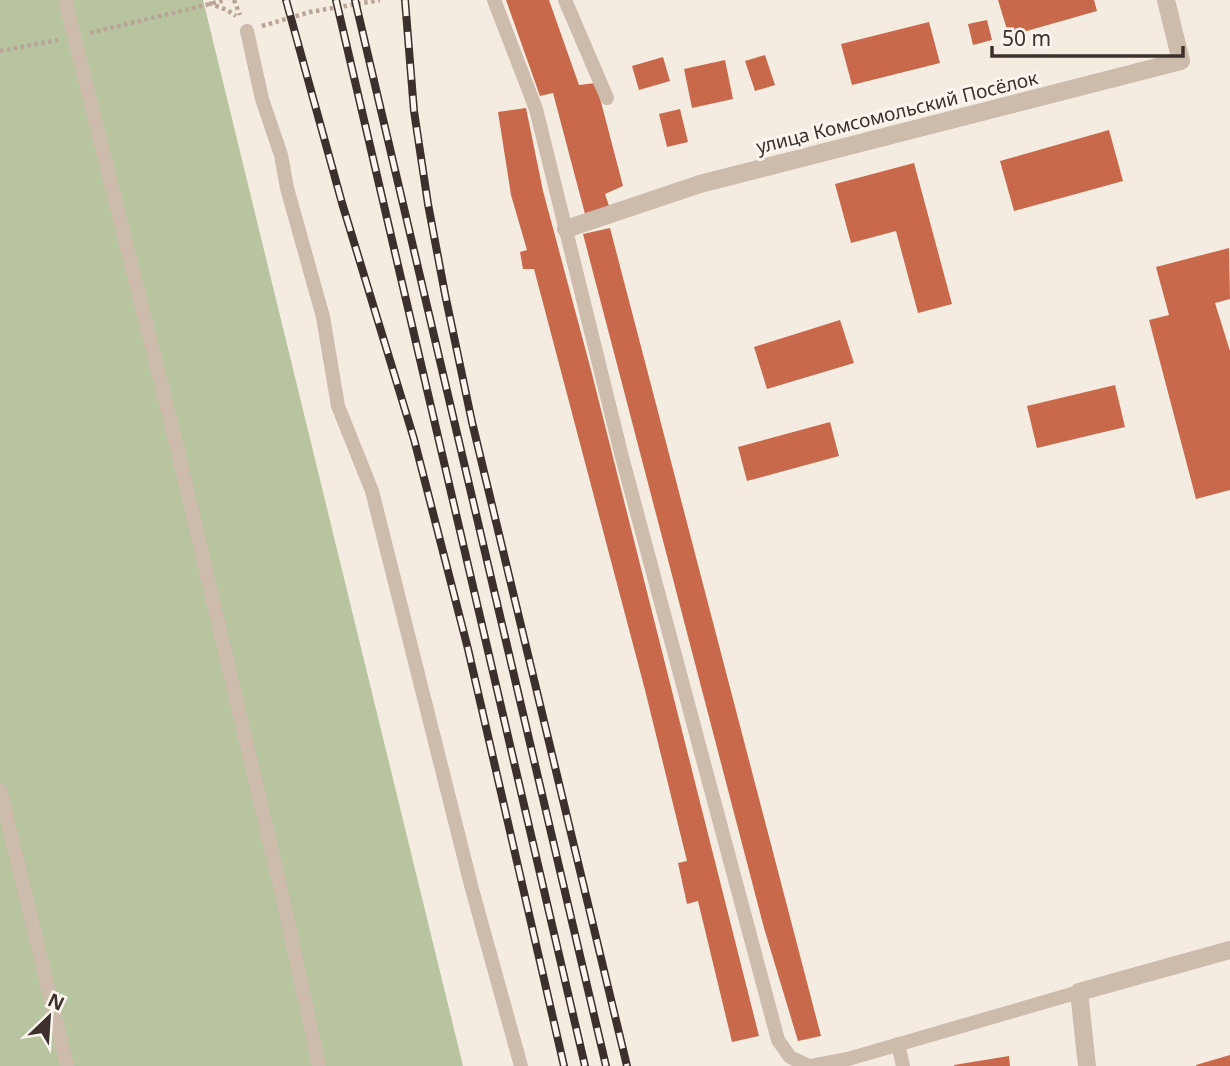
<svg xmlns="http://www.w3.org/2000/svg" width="1230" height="1066" font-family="'Noto Sans',sans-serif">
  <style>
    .green { fill: #b8c4a0 }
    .building { fill: #c8694b }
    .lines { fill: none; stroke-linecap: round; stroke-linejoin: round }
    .path { stroke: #b9a596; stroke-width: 4.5; stroke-dasharray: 3.5 3.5; stroke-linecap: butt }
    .lane { stroke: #cdbbac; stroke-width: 14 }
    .street { stroke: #cdbbac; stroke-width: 18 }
    .rail-casing { stroke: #3b302b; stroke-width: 8 }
    .rail { stroke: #fbf5ee; stroke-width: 5; stroke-dasharray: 16; stroke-linecap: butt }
    .labels { text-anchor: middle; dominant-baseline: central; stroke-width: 6; stroke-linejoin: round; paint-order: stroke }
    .street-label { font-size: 19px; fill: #3b302b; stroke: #fbf5ee }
  </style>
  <rect width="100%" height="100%" fill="#f4ebe1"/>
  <polygon class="green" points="0,0 203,0 463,1066 0,1066"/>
  <g class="building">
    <polygon points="506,0 549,0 579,85 596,83 623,186 605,194 609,206 585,214 553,93 540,96"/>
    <polygon points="998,0 1094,0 1097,11 1009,36"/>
    <polygon points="987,20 992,40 973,45 968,24"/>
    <polygon points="929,22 940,63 852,85 841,44"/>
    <polygon points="765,55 775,85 755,91 745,61"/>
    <polygon points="663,57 670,81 639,90 632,66"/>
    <polygon points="725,60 733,99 692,108 684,69"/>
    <polygon points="526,108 543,191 591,370 759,1036 732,1042 698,901 687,904 678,863 687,861 645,690 534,269 523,269 520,252 527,250 511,195 498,112"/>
    <polygon points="680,109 688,142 667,147 659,114"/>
    <polygon points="1109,130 1123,181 1014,211 1000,161"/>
    <polygon points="914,163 952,304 918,313 896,231 851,243 835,184"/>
    <polygon points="610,228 821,1036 798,1041 764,928 583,234"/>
    <polygon points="1229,248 1230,299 1215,303 1230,351 1230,490 1196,499 1149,320 1169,315 1156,267"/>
    <polygon points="840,320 854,363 767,389 754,347"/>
    <polygon points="1115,385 1125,427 1037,448 1027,406"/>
    <polygon points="830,422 839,456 747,481 738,447"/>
    <polygon points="1230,1055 1230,1066 1196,1066 1196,1065"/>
    <polygon points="1009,1056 1010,1066 954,1066 954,1065"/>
  </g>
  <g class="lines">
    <g class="path">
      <polyline points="234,0 240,15"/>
      <polyline points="209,3 227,10 236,16"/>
      <polyline points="262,26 310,12 380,0"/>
      <polyline points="90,33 226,0"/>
      <polyline points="0,51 58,40"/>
    </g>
    <g class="lane">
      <polyline points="65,0 175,439 283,899 319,1066"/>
      <polyline points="494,0 536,109 622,457 778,1040 790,1057 809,1066"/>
      <polyline points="565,0 607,98"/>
      <polyline points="247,31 262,99 281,155 287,188 323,317 338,406 372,491 472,889 521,1066"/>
      <polyline points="0,790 67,1066"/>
      <polyline points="898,1044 903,1066"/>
      <polyline points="811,1066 848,1059 1079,992"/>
    </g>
    <g class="street">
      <polyline points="566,229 700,184 1181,61 1166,0"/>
      <polyline points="1087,1066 1079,992 1230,950"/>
    </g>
    <defs>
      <g id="rail">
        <polyline points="286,0 342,203 414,439 468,649 564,1066"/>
        <polyline points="336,0 585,1066"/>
        <polyline points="355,0 606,1066"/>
        <polyline points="405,0 414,111 428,204 445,294 472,422 627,1066"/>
      </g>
    </defs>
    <use href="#rail" class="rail-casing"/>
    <use href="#rail" class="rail"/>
  </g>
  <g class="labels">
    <g class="street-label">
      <text transform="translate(897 112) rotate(-14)">улица Комсомольский Посёлок</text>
    </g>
  </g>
  <g transform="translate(49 1017) rotate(25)" stroke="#fbf5ee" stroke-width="5" paint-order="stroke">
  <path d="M0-5L12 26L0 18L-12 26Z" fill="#3b302b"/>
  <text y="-10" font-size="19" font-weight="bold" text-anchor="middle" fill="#3b302b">N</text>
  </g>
  <path d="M992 46v10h191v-10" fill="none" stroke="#3b302b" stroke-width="3.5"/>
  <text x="1002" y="46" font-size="21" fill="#3b302b" stroke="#fbf5ee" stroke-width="5" paint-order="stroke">50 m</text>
</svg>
